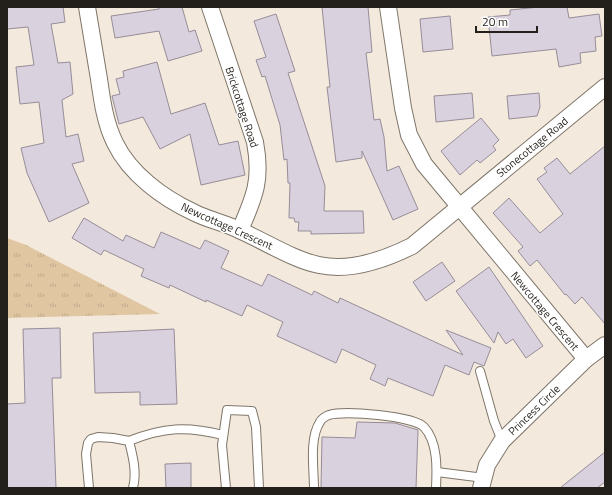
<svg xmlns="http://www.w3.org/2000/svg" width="612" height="495" font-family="'Titillium Web',sans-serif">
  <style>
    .grass { fill: url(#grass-tufts) }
    .building { fill: #dad1de; stroke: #968d99 }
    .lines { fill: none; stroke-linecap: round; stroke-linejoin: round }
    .service-casing { stroke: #7f766a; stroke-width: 10 }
    .minor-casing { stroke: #7f766a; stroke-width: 18 }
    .service { stroke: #fff; stroke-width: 8 }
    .minor { stroke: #fff; stroke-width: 16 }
    .labels { text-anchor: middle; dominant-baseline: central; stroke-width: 3; stroke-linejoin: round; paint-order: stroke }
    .street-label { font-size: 11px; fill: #231f1a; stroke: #fff }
  </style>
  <defs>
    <pattern id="grass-tufts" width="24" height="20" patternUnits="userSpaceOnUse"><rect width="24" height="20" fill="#e0c7a2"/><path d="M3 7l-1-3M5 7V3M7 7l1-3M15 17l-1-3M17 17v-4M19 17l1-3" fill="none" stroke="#c0aa8b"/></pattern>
  </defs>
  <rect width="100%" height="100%" fill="#f3e9dc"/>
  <polygon class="grass" points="7,238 26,245 160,314 7,318"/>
  <g class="building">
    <polygon points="7,7 63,7 65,22 51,24 58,63 70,62 73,94 62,100 66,137 78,134 84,161 72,164 89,203 49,222 27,173 21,148 44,143 39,102 20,104 16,67 34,65 28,27 7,29"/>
    <polygon points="159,7 182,7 189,32 195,30 202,51 168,61 159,31 115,38 111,16 159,9"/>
    <polygon points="322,7 368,7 372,52 366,53 374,120 380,119 384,137 387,171 399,166 418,209 393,220 362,151 362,158 336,162 327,87 330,87"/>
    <polygon points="539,7 567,7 569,18 599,14 602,36 595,37 596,51 580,53 581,63 559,67 556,49 492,56 488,17 510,15 510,10"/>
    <polygon points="276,14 295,71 288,73 325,186 324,211 363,211 364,233 311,234 311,231 298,231 299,222 295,222 294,218 289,218 290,183 288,183 287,159 284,160 280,125 265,76 262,77 256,60 266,57 254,21"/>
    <polygon points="450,16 453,49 423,52 420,19"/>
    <polygon points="157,62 171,114 205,103 219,145 238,141 245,175 201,185 190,134 160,149 143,117 119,124 112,96 120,94 116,79 124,77 123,71"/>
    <polygon points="472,93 474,118 436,122 434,96"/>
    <polygon points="539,93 540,107 537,116 509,119 507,96"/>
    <polygon points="481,118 499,140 493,146 496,150 480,163 477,160 460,175 441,151"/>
    <polygon points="605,146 605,324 582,297 575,304 566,294 565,295 537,260 530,266 518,251 523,247 493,213 509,198 540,233 563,214 537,179 547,172 544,168 557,158 570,174"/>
    <polygon points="84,218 123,241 126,235 154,248 161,232 200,249 205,240 229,251 221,268 262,286 268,274 312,295 314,291 338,303 340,298 463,355 446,330 491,348 484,366 474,362 469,375 445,365 433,396 388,378 385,386 370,379 376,365 342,349 336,363 277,336 283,322 247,305 242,316 206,300 206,302 170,285 169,288 141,276 144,269 104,250 101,255 72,238"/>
    <polygon points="442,262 455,281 426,301 413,282"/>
    <polygon points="489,267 543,346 526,358 513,339 506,344 498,332 494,343 456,291"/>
    <polygon points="60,328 61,378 52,378 56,488 7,488 7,404 25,403 23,329"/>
    <polygon points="174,329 177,404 140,405 140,392 95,393 93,333"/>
    <polygon points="357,422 395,423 418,430 416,488 321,488 322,437 355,438"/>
    <polygon points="605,452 605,482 597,488 560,488"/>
    <polygon points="191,463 191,488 166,488 165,464"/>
  </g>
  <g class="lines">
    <defs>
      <g id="service">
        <polyline points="480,371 494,421 502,441"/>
        <path d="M 129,441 C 164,427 187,426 223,435"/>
        <polyline points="437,472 484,478"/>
        <path d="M 89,488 L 86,454 L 88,443 L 91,439 L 98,437 L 113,438 L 129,441 C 133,457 137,472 133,488"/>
        <polyline points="226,488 222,445 227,410 252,411 256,427 259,488"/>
        <path d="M 314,488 C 314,470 309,438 320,422 C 321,419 326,416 329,415 C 344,410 414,416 424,427 C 438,442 437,469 436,488"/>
      </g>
      <g id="minor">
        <path d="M 87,7 C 91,31 95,55 99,79 C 102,100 105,123 115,143 C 130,174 163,198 193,212 C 208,220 226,223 241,231 C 264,241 294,260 319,265 C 351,272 384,260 412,246 L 605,87"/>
        <path d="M 210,7 L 255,142 C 262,179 255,196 240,230"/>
        <polyline points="388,7 403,108 409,135 424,164 586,359"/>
        <polyline points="481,488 487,465 502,441 586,359 605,345"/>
      </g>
    </defs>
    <use href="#service" class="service-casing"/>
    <use href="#minor" class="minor-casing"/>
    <use href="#service" class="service"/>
    <use href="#minor" class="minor"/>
  </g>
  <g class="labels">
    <g class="street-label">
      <text transform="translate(242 107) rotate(72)">Brickcottage Road</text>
      <text transform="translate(532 147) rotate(-39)">Stonecottage Road</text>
      <text transform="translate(227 226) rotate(24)">Newcottage Crescent</text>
      <text transform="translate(545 311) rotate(50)">Newcottage Crescent</text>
      <text transform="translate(534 410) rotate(-44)">Princess Circle</text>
    </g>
  </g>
  <rect width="612" height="495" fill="none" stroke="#231f1a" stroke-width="16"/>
  <path d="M476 26v6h61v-6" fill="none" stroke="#231f1a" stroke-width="2"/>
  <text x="482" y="26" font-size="12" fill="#231f1a" stroke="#ffffff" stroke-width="3" paint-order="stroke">20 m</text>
</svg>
